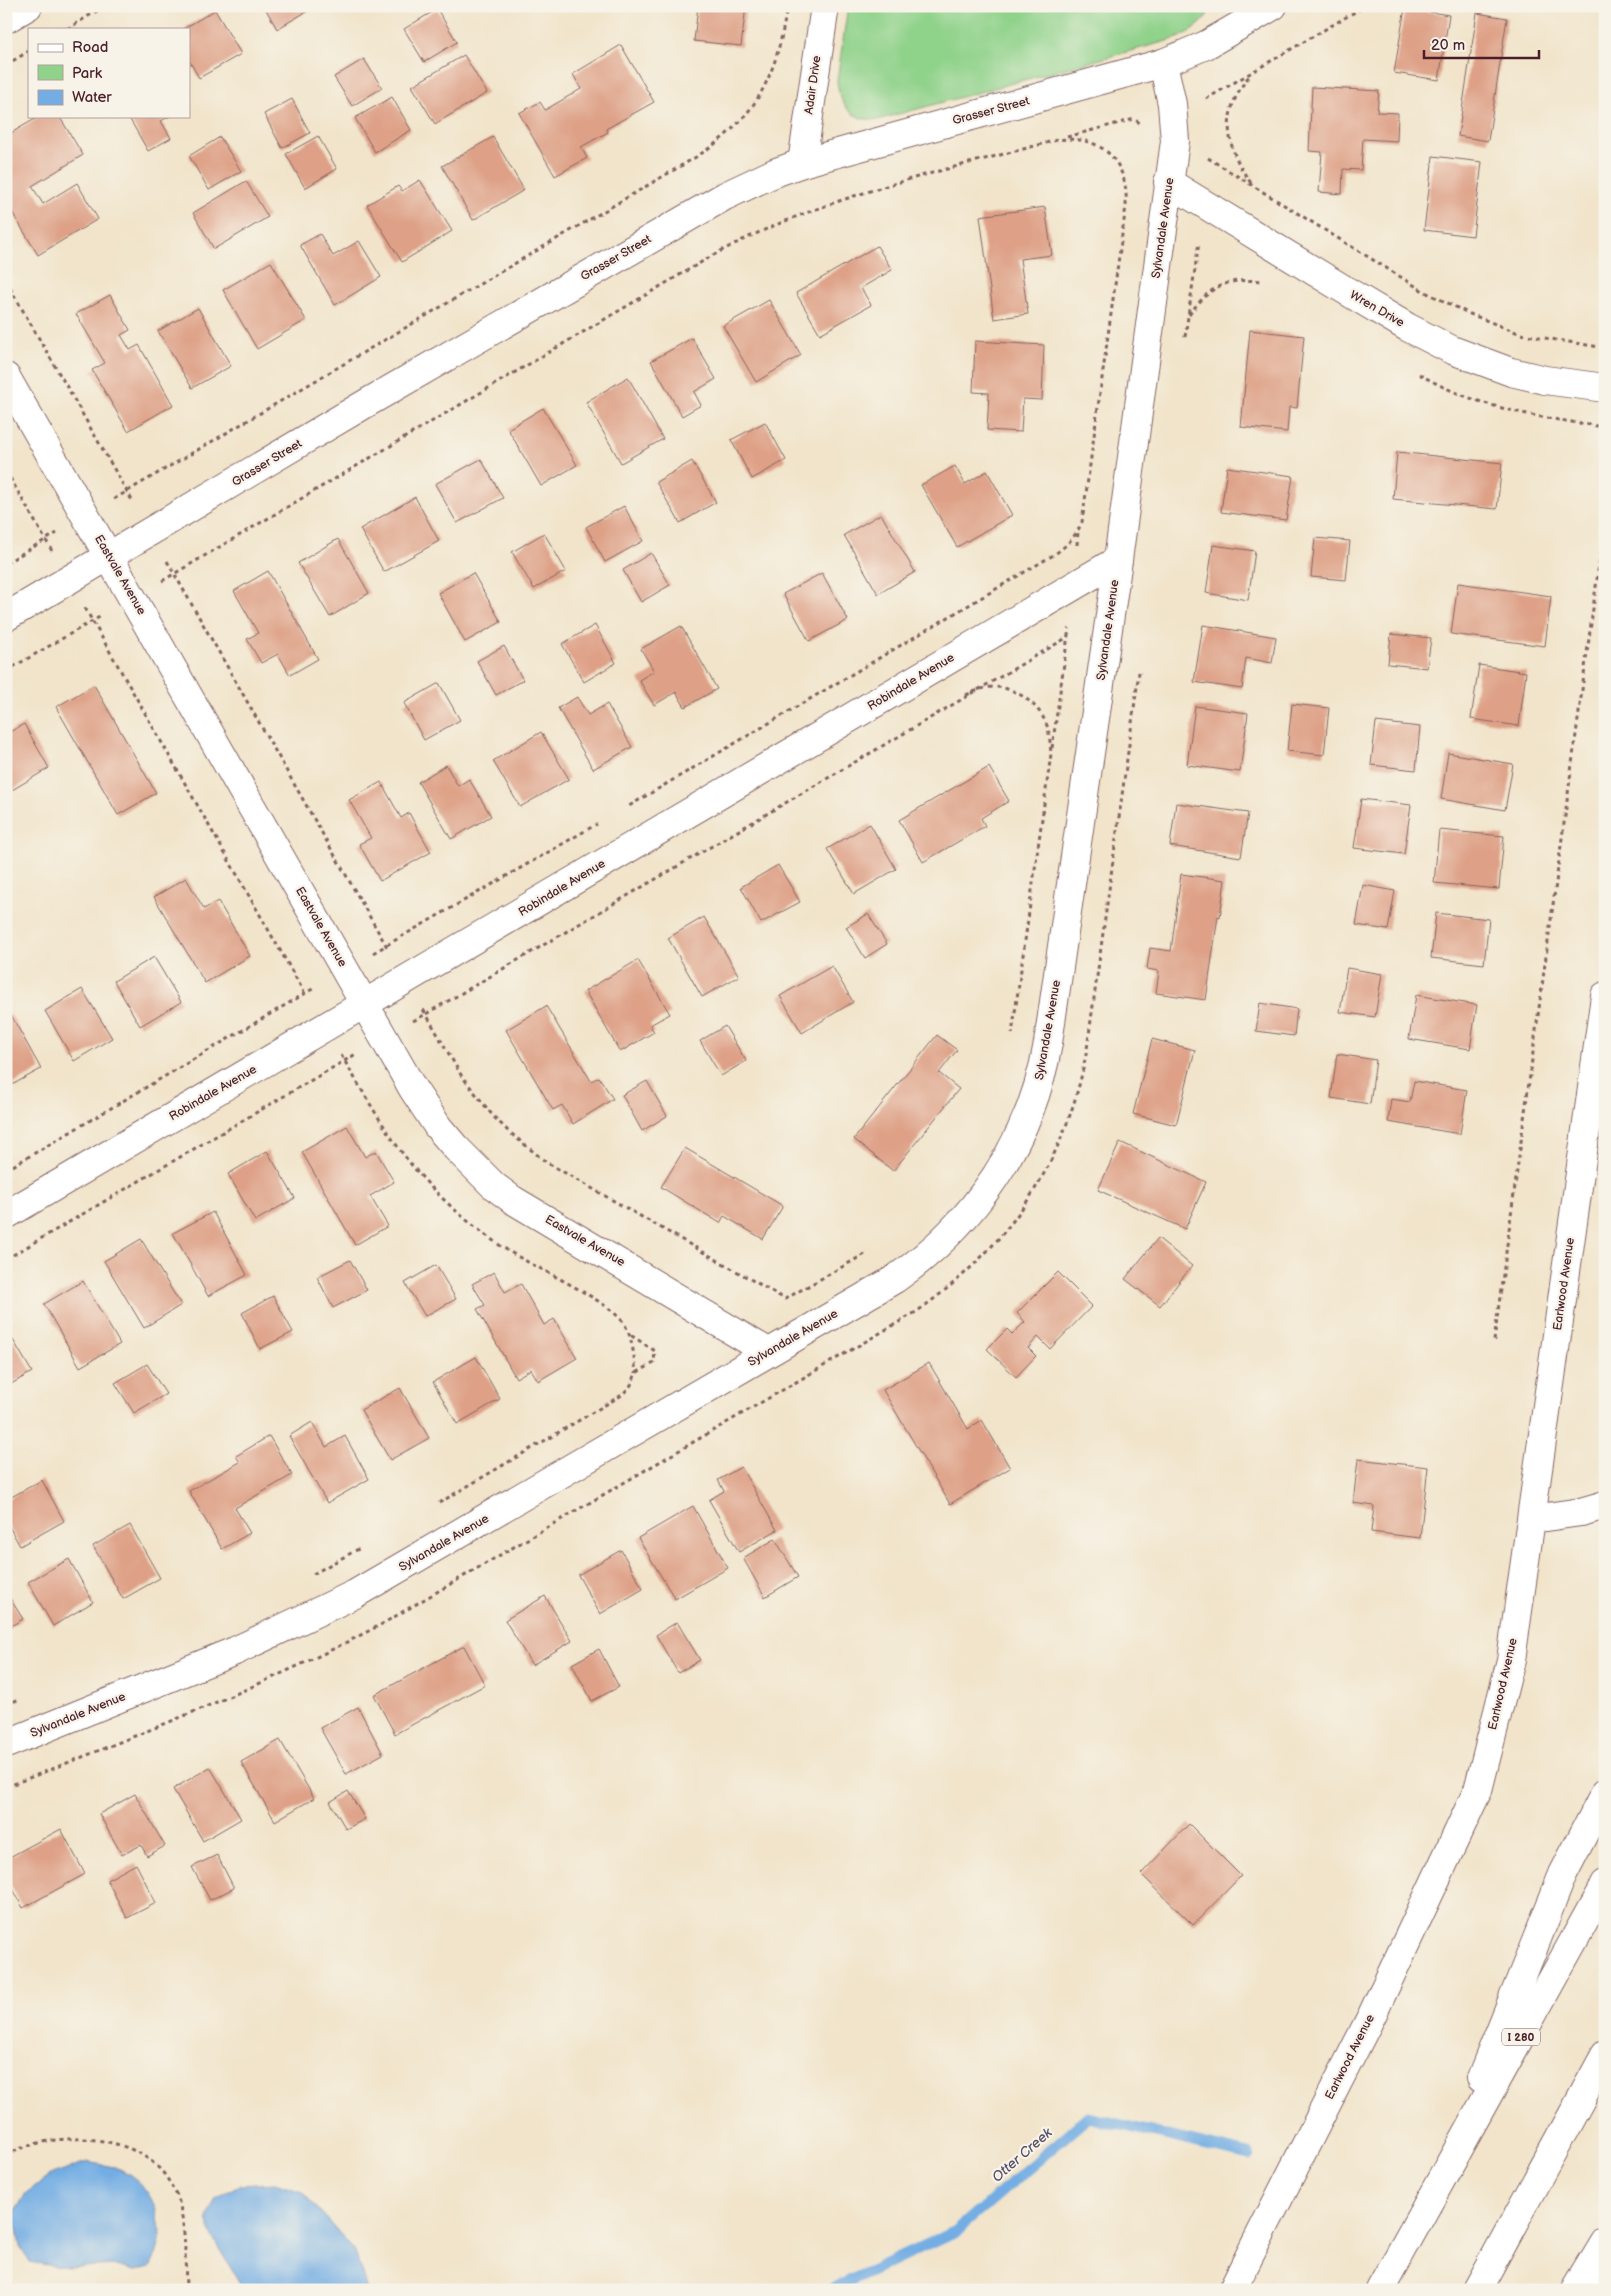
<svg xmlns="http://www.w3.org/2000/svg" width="1611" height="2296" font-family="'Balsamiq Sans',sans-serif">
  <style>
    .green { fill: #8fd28a; stroke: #6c785a }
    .water { fill: #73ade3; stroke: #5e6687 }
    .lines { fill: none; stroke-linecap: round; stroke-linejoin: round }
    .stream { stroke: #73ade3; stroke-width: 11 }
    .building { fill: #dea187 }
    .minor-casing { stroke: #846463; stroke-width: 30 }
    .motorway-casing { stroke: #846463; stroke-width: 30 }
    .path { stroke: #846463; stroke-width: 3; stroke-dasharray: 4 4; stroke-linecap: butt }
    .minor { stroke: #fff; stroke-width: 28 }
    .motorway { stroke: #fff; stroke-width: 28 }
    .labels { text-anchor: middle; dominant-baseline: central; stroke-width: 4.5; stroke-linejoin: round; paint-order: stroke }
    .shield { fill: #f7f3e8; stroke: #7e5f64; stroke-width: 1 }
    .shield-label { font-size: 11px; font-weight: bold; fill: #4a1f2b }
    .street-label { font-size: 12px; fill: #4a1f2b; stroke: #f7f3e8 }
    .water-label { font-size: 14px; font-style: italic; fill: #58516b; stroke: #f7f3e8 }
  </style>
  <rect width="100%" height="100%" fill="#f7f3e8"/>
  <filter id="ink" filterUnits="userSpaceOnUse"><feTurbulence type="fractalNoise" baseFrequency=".02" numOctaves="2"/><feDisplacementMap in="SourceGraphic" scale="10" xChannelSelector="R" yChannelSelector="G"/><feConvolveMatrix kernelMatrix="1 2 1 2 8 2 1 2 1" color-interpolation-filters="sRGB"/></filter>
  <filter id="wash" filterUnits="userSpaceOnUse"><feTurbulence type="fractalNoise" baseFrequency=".0096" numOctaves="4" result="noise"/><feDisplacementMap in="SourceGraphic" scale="20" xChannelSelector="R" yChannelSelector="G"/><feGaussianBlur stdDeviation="1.12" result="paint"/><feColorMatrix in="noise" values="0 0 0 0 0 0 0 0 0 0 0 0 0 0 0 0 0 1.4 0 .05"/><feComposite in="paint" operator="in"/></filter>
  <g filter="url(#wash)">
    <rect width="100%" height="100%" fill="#f1e4ca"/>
    <path class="green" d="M 848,6 L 1211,6 C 1206,23 1192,31 1178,38 L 877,120 C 851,120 840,106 837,81 Z"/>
    <g class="water">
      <path d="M 87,2162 C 95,2164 105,2165 114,2167 C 147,2177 166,2216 158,2249 C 157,2255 152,2261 150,2267 L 135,2271 L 112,2265 L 67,2268 L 29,2262 L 20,2246 L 14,2214 L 26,2193 L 52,2174 Z"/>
      <polygon points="275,2183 302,2192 329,2221 355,2252 367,2290 244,2290 212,2237 207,2218 216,2198 239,2185"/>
    </g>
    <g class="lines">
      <polyline class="stream" points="830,2290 956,2231 1088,2117 1249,2155"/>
    </g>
    <g id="blocks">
      <g class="building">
        <polygon points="264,6 316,6 277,29"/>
        <polygon points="698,6 746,6 741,46 694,41"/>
        <polygon points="1405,8 1449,15 1439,80 1394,73"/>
        <polygon points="437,9 457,42 424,62 404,29"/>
        <polygon points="215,10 241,54 199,78 189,60 189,29 183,29"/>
        <polygon points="1477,13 1507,18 1488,141 1458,136"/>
        <polygon points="621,45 654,102 606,129 608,132 581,147 587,158 555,176 519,113 540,102 545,110 581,89 573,74"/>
        <polygon points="464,55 487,93 435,124 412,86"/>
        <polygon points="364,59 382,88 352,106 334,77"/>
        <polygon points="1312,87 1379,91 1377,112 1398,113 1397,141 1363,139 1361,170 1343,169 1342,194 1319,192 1322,152 1309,151"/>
        <polygon points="392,97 411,130 375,152 355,118"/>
        <polygon points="292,99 310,133 282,148 264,114"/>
        <polygon points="40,116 59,116 83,155 32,186 43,204 77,183 98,219 38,255 6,202 6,136"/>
        <polygon points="128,116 170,116 161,121 171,138 148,151"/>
        <polygon points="318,136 337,169 305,188 286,154"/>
        <polygon points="220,137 241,171 209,190 189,156"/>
        <polygon points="493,137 524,190 473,220 442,166"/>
        <polygon points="1433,156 1482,162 1473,236 1424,230"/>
        <polygon points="420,180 452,231 402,262 367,205 398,186 402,191"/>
        <polygon points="246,181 268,217 214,249 193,213"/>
        <polygon points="1045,207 1052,255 1020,259 1028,314 994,319 980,216"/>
        <polygon points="320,234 333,256 359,241 381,277 335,305 300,245"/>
        <polygon points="877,246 892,270 861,288 871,305 820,334 796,293"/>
        <polygon points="271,262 306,320 257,349 223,290"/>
        <polygon points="110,295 130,330 121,335 130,350 139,345 173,405 128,431 92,370 105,363 76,314"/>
        <polygon points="769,300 801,355 756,382 723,326"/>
        <polygon points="198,308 231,366 192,388 158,331"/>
        <polygon points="1250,330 1304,336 1297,408 1289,407 1287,432 1241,427"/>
        <polygon points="692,338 716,379 694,392 701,405 682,416 651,361"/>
        <polygon points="975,341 1044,345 1042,400 1023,399 1021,432 987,430 989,393 973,392"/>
        <polygon points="628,377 663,439 621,463 586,402"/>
        <polygon points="543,408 577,465 541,486 508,429"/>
        <polygon points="765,422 786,460 752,479 731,440"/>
        <polygon points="1397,452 1502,463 1497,509 1393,499"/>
        <polygon points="481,459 503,498 457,523 435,484"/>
        <polygon points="692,461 716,502 680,523 656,482"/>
        <polygon points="955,466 965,484 987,471 1012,515 957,547 921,485"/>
        <polygon points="1227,467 1293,476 1286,520 1221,512"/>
        <polygon points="415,497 439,541 384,572 360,529"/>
        <polygon points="624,506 643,541 605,562 586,527"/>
        <polygon points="881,514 915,572 878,594 844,535"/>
        <polygon points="544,533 566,571 534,589 512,552"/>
        <polygon points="1315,538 1350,541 1346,580 1311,577"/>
        <polygon points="338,539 369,593 330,617 298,563"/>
        <polygon points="1213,545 1255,551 1248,600 1206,593"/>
        <polygon points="651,553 670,585 641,602 623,570"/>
        <polygon points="268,571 318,659 290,675 278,654 261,663 247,639 258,633 234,591"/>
        <polygon points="473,573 501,622 465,642 438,593"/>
        <polygon points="822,573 848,620 809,641 783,594"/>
        <polygon points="1458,583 1551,596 1545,646 1451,634"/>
        <polygon points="595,625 616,663 584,682 562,644"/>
        <polygon points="1203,625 1276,637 1272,663 1246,658 1242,689 1194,682"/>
        <polygon points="681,626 717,689 685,707 676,692 654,705 639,680 654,671 641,649"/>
        <polygon points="1391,634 1431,638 1427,668 1388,664"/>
        <polygon points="504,646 523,680 496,695 477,661"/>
        <polygon points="1479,665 1526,672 1519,726 1471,719"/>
        <polygon points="439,683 460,720 424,740 404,703"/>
        <polygon points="94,685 156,793 118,815 56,707"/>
        <polygon points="577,697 588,715 607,704 632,747 593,769 558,708"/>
        <polygon points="1292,704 1329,708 1324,755 1287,751"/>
        <polygon points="1195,706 1248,713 1240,772 1187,765"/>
        <polygon points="1376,722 1420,727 1416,770 1371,765"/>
        <polygon points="24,724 49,768 12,790 6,780 6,734"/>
        <polygon points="541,732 569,779 520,807 493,761"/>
        <polygon points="1448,753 1513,764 1505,810 1441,799"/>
        <polygon points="446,765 458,786 469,779 491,816 451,839 418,782"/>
        <polygon points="989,767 1009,801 981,818 985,826 923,862 899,820"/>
        <polygon points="381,782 401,818 409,813 431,852 380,881 359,844 371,838 349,800"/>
        <polygon points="1361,799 1411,805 1404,854 1354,848"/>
        <polygon points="1176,803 1248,813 1241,857 1170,846"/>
        <polygon points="870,824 896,869 854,894 827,849"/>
        <polygon points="1439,830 1504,836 1499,889 1434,883"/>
        <polygon points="778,865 800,902 761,923 741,887"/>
        <polygon points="1181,874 1225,880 1220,917 1218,916 1206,1000 1156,993 1159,971 1147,969 1150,948 1171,951"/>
        <polygon points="186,878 204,909 218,901 250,956 205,983 154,897"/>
        <polygon points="1363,885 1395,891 1388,930 1356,925"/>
        <polygon points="1436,913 1489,919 1484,964 1431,958"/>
        <polygon points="868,914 887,944 865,958 846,927"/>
        <polygon points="704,917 739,976 702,997 668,938"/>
        <polygon points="154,957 181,1002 140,1026 114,981"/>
        <polygon points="638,960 670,1014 650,1025 654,1032 620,1052 585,991"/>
        <polygon points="832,966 853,1002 802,1033 780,996"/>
        <polygon points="1347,968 1382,974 1375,1017 1340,1012"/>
        <polygon points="82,989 112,1038 74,1061 45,1011"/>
        <polygon points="1416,995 1477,1005 1470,1049 1409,1039"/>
        <polygon points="1260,1003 1297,1009 1294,1036 1256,1031"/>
        <polygon points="546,1006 591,1081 599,1077 613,1099 573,1124 562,1105 553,1110 506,1030"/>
        <polygon points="11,1015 41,1069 6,1088 6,1018"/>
        <polygon points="725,1026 746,1061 721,1076 700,1041"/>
        <polygon points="937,1035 957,1050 939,1073 959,1089 893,1171 854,1139"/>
        <polygon points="1152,1039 1195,1050 1176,1125 1133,1114"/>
        <polygon points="1337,1054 1376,1060 1370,1104 1331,1098"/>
        <polygon points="647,1081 667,1116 642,1131 622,1095"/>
        <polygon points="1414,1081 1467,1090 1460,1134 1388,1122 1391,1099 1410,1102"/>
        <polygon points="347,1126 365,1157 376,1151 394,1182 370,1196 388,1226 355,1245 302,1152"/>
        <polygon points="1120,1142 1206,1182 1185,1229 1098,1190"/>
        <polygon points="685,1148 783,1206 763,1239 724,1216 720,1223 661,1187"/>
        <polygon points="267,1151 295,1198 255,1221 228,1174"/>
        <polygon points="213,1212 247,1275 208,1296 173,1233"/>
        <polygon points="1158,1238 1192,1266 1160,1306 1125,1279"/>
        <polygon points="141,1239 181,1305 144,1328 104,1261"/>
        <polygon points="350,1260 367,1290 333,1308 317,1277"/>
        <polygon points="436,1265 456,1299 425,1316 405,1283"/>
        <polygon points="494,1272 505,1292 521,1284 544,1325 554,1319 577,1358 538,1381 531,1369 516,1378 477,1309 485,1305 472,1284"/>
        <polygon points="1058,1272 1092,1306 1050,1349 1038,1337 1028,1348 1036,1356 1016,1377 987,1349 1007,1329 1012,1334 1025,1322 1017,1313"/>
        <polygon points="83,1281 120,1344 80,1367 44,1304"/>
        <polygon points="273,1296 293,1332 260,1349 242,1313"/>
        <polygon points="13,1340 32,1372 6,1387 6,1344"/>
        <polygon points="476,1357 500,1399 457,1424 433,1382"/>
        <polygon points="929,1363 968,1429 982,1420 1010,1468 950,1504 883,1390"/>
        <polygon points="147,1364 166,1394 134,1413 115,1383"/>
        <polygon points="400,1388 429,1438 390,1460 361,1410"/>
        <polygon points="312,1422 326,1447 345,1436 369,1479 327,1503 289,1436"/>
        <polygon points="269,1436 292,1475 235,1508 250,1533 222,1549 189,1491 240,1462 236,1456"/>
        <polygon points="1358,1459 1428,1467 1420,1538 1371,1532 1374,1506 1353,1503"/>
        <polygon points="741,1467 777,1530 739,1552 709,1500 724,1491 718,1480"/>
        <polygon points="42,1480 64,1521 20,1546 6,1521 6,1500"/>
        <polygon points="693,1506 728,1568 675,1599 638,1538"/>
        <polygon points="130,1525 160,1578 123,1599 93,1546"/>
        <polygon points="775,1539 798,1577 765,1597 743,1558"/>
        <polygon points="621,1550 643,1589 600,1614 578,1575"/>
        <polygon points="69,1559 93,1602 53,1626 28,1582"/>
        <polygon points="6,1592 23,1619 6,1629"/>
        <polygon points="545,1596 572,1641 532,1665 505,1620"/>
        <polygon points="677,1622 700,1660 678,1673 656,1635"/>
        <polygon points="464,1646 485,1685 395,1734 374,1695"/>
        <polygon points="599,1649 619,1687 592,1701 572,1664"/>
        <polygon points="358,1707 383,1754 346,1774 320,1728"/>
        <polygon points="280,1740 314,1798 275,1821 241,1762"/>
        <polygon points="210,1767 241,1819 203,1841 173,1789"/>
        <polygon points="348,1791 365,1819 346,1829 330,1802"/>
        <polygon points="135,1794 165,1846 147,1856 141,1845 122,1855 99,1814"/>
        <polygon points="1189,1824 1241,1876 1193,1925 1141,1874"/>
        <polygon points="61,1829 85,1874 23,1908 6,1876 6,1859"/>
        <polygon points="217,1855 234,1888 210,1900 192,1867"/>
        <polygon points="136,1864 156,1903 127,1918 107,1880"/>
      </g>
    </g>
  </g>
  <g filter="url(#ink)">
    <use href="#blocks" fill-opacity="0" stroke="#846463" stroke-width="1"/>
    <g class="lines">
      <defs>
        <g id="minor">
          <polyline points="6,19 28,6"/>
          <polyline points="802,163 825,6"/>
          <polyline points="1168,182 1345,290 1407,327 1452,350 1511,372 1545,380 1605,388"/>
          <polyline points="6,377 413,1089 438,1127 456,1148 494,1186 513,1200 768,1352"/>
          <polyline points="6,617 365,404 725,196 774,173 802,163 1163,63 1206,45 1273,6"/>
          <polyline points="6,1215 1118,560"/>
          <path d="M 6,1744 L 235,1651 L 355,1594 L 895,1279 C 975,1223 1032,1140 1048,1043 L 1118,560 L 1175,141 L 1172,104 L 1163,63"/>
          <polyline points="1232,2290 1372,2015 1478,1790 1511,1660 1605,996"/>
          <polyline points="1600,2290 1605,2280"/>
        </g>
        <g id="motorway">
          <polyline points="1532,1519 1581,1512 1605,1505"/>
          <polyline points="1481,2078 1563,1874 1605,1793"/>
          <polyline points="1380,2290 1605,1884"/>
          <polyline points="1477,2290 1605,2055"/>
          <polyline points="1576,2290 1605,2242"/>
        </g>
      </defs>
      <use href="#minor" class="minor-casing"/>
      <use href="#motorway" class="motorway-casing"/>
      <g class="path">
        <polyline points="67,29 105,6"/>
        <polyline points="6,65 29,51"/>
        <polyline points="1206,99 1365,6"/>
        <polyline points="1067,137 1134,119 1140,123"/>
        <polyline points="1208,158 1425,292 1470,314 1521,334 1605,348"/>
        <path d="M 1251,183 C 1224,147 1220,110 1251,74"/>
        <polyline points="6,281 133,502"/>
        <path d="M 1189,315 C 1210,286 1226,278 1262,281"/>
        <polyline points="1185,337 1199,242"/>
        <path d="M 1419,374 C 1479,409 1537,417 1605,427"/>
        <polyline points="6,471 52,551"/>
        <path d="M 114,499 L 696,157 C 757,118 777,76 787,6"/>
        <polyline points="1077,545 1078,531"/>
        <polyline points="167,561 387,947"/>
        <polyline points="6,563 57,533"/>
        <path d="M 162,581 L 710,257 C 818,197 939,172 1057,140 C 1102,134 1129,162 1126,206 L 1082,522 C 1075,538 1065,548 1050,557 L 629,806"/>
        <polyline points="85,608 305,994"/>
        <polyline points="6,671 103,615"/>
        <path d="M 966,695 C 976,691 986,686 997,687 C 1015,688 1036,703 1044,719 C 1050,729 1050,743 1051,754 L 1012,1034"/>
        <polyline points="1052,748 1069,628"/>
        <polyline points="373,953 597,824"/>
        <polyline points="413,1021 426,1014 422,1008"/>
        <path d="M 341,1055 C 370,1103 396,1153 436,1192 C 457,1213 482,1234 507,1250 C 533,1267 612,1301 625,1325 C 633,1339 634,1358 636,1373"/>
        <polyline points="6,1170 316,987"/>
        <polyline points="865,1254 785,1299 546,1162 508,1131 493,1116 461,1075 426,1014 1068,637"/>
        <polyline points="6,1259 356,1054"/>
        <polyline points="1494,1341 1605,520"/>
        <polyline points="439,1503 622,1395 631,1385 636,1373 654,1363 655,1351 629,1334"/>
        <polyline points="313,1574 362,1547"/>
        <polyline points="6,1704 20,1699"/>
        <path d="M 6,1787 C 133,1737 261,1688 382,1624 L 916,1312 C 1009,1247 1067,1162 1087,1049 L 1139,672"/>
        <path d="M 6,2155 C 54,2129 143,2131 171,2185 C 174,2190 178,2196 179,2202 C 186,2230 185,2261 186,2290"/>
        <polyline points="76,2290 88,2290"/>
      </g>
      <use href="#minor" class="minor"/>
      <use href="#motorway" class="motorway"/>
    </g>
  </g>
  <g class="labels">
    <rect class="shield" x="1502" y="2028.5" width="38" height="17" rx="4"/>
    <g class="shield-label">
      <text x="1521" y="2037">I 280</text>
    </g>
    <g class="street-label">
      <text transform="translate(813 85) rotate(-82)">Adair Drive</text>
      <text transform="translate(991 111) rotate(-15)">Grasser Street</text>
      <text transform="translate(1163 228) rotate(-82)">Sylvandale Avenue</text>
      <text transform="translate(616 258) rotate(-30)">Grasser Street</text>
      <text transform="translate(1377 309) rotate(30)">Wren Drive</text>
      <text transform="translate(267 463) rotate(-31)">Grasser Street</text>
      <text transform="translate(120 575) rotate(60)">Eastvale Avenue</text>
      <text transform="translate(1108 630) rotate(-82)">Sylvandale Avenue</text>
      <text transform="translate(911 682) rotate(-31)">Robindale Avenue</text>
      <text transform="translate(562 888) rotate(-31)">Robindale Avenue</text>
      <text transform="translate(321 927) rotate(60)">Eastvale Avenue</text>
      <text transform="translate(1048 1030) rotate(-80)">Sylvandale Avenue</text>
      <text transform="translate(213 1093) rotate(-30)">Robindale Avenue</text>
      <text transform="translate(585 1241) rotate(30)">Eastvale Avenue</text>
      <text transform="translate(1564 1284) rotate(-82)">Earlwood Avenue</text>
      <text transform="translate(793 1338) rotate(-30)">Sylvandale Avenue</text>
      <text transform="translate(444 1543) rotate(-30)">Sylvandale Avenue</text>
      <text transform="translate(1503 1684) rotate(-77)">Earlwood Avenue</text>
      <text transform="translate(78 1715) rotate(-22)">Sylvandale Avenue</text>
      <text transform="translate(1350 2057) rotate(-63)">Earlwood Avenue</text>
    </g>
    <g class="water-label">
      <text transform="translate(1022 2155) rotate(-41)">Otter Creek</text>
    </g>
  </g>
  <rect width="1611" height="2296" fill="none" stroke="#f7f3e8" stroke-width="25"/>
  <rect x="28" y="28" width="162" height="90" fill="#f7f3e8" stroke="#b29e9c"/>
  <rect x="38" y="44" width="25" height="8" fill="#ffffff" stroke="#b29e9c"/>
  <text x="72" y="52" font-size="15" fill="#4a1f2b">Road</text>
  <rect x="38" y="65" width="25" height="15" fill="#8fd28a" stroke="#b29e9c"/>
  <text x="72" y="78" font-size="15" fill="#4a1f2b">Park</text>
  <rect x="38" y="90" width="25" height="15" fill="#73ade3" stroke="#b29e9c"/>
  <text x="72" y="102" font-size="15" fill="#4a1f2b">Water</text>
  <path d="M1424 50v8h115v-8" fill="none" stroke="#4a1f2b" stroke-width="2.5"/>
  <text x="1431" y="50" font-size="15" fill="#4a1f2b" stroke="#f7f3e8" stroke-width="4" paint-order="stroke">20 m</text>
</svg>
